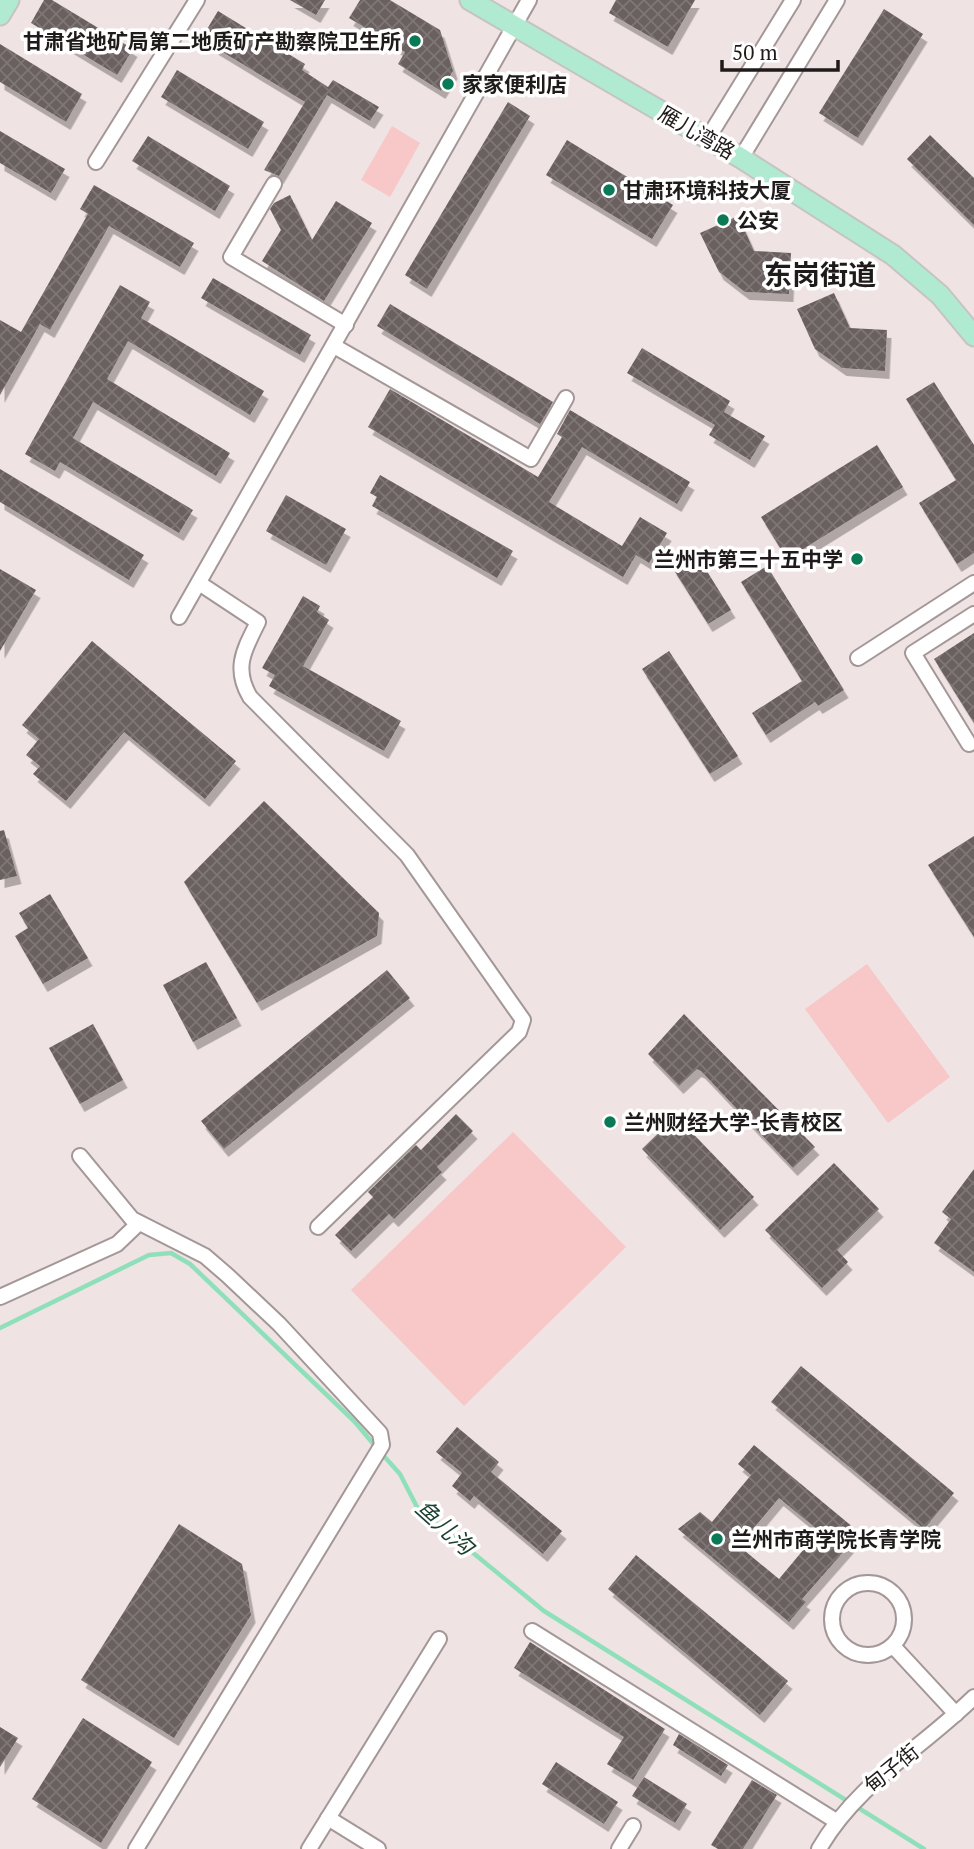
<svg xmlns="http://www.w3.org/2000/svg" width="974" height="1849" font-family="'PT Serif','Noto Sans SC',serif">
  <style>
    .green { fill: #f8c7c7 }
    .lines { fill: none; stroke-linecap: round; stroke-linejoin: round }
    .stream { stroke: #8fe0ba; stroke-width: 4.5 }
    .building { fill: url(#building-cross-hatch); fill-rule: evenodd; filter: url(#shadow) }
    .minor-casing { stroke: #a39797; stroke-width: 18 }
    .major-casing { stroke: #c5c4c4; stroke-width: 23 }
    .minor { stroke: #fff; stroke-width: 14 }
    .major { stroke: #b0ebd1; stroke-width: 19 }
    .poi-dot { fill: #097a55; stroke: #fff; stroke-width: 2.5 }
    .labels { text-anchor: middle; dominant-baseline: central; stroke-width: 7; stroke-linejoin: round; paint-order: stroke }
    .poi-label { font-size: 21px; font-weight: bold; fill: #201b1b; stroke: #fff; text-anchor: start }
    .street-label { font-size: 21px; fill: #201b1b; stroke: #fff }
    .water-label { font-size: 23px; font-style: italic; fill: #1a3e2f; stroke: #fff }
    .district-label { font-size: 28px; font-weight: bold; fill: #201b1b; stroke: #fff }
  </style>
  <defs>
    <pattern id="building-cross-hatch" width="8" height="8" patternUnits="userSpaceOnUse" patternTransform="scale(1.75)"><rect width="8" height="8" fill="#6a605f"/><path d="M0 0l8 8M0 8l8-8" fill="none" stroke="#7e7776"/></pattern>
    <filter id="shadow"><feDropShadow dx="4.5" dy="8" stdDeviation="0" flood-color="#0004"/></filter>
  </defs>
  <rect width="100%" height="100%" fill="#f0e3e3"/>
  <g class="green">
    <polygon points="392,126 420,143 390,197 361,180"/>
    <polygon points="867,964 950,1077 888,1123 805,1009"/>
    <polygon points="513,1132 626,1247 464,1406 351,1290"/>
  </g>
  <g class="lines">
    <g class="stream">
      <polyline points="0,1328 149,1255 171,1253 190,1264 354,1421 376,1447"/>
      <polyline points="382,1454 400,1474 417,1507 544,1611 924,1849"/>
    </g>
  </g>
  <g class="building">
    <polygon points="44,0 52,0 133,49 117,75 31,23"/>
    <polygon points="290,0 325,0 316,15"/>
    <polygon points="360,0 390,0 440,30 453,71 441,91 398,64 405,52 349,18"/>
    <polygon points="616,0 695,0 668,47 609,13"/>
    <polygon points="884,9 923,34 858,138 819,113"/>
    <polygon points="218,11 305,64 302,70 328,87 333,80 379,107 370,121 327,95 279,176 264,170 305,102 201,39"/>
    <polygon points="0,44 82,94 66,122 0,82"/>
    <polygon points="177,70 264,122 248,149 161,97"/>
    <polygon points="508,102 530,116 427,289 405,275"/>
    <polygon points="0,131 65,169 51,193 0,163"/>
    <polygon points="930,135 974,178 974,225 907,159"/>
    <polygon points="148,136 230,186 215,211 132,161"/>
    <polygon points="567,140 673,205 652,239 546,175"/>
    <polygon points="94,185 194,243 180,267 109,226 50,330 40,324 0,395 0,320 21,332 88,214 80,209"/>
    <polygon points="290,195 312,240 336,201 372,223 324,301 262,261 281,230 270,209 274,203"/>
    <polygon points="738,216 754,251 791,253 789,294 745,292 719,272 700,233"/>
    <polygon points="213,278 311,335 300,355 201,298"/>
    <polygon points="120,285 150,302 141,318 264,391 250,415 128,341 107,379 230,453 216,476 93,402 73,438 193,510 179,533 60,462 55,471 25,454"/>
    <polygon points="834,293 850,328 887,330 885,371 842,368 815,349 797,309"/>
    <polygon points="390,304 553,402 540,424 377,326"/>
    <polygon points="642,348 730,401 724,412 765,436 750,460 709,435 715,425 627,373"/>
    <polygon points="934,382 974,445 974,553 957,564 919,503 956,480 906,399"/>
    <polygon points="390,389 538,477 562,437 557,434 570,410 690,482 677,504 582,447 549,502 622,546 640,517 667,533 649,563 636,555 623,577 368,427"/>
    <polygon points="877,445 903,487 787,559 761,517"/>
    <polygon points="0,469 144,555 129,580 0,502"/>
    <polygon points="380,475 513,551 497,578 372,506 377,497 370,493"/>
    <polygon points="286,495 346,529 326,565 266,531"/>
    <polygon points="695,552 731,610 708,624 672,567"/>
    <polygon points="767,566 844,690 818,706 815,702 766,735 752,713 802,681 741,582"/>
    <polygon points="0,569 36,590 0,651"/>
    <polygon points="303,596 320,606 317,612 329,620 303,666 401,721 384,751 269,686 275,675 262,668"/>
    <polygon points="974,633 974,723 934,659"/>
    <polygon points="92,641 236,761 205,799 124,732 66,801 33,774 40,766 26,755 39,739 22,725"/>
    <polygon points="669,651 738,756 710,774 642,669"/>
    <polygon points="264,801 379,913 377,936 257,1003 184,882"/>
    <polygon points="4,830 17,876 0,880 0,831"/>
    <polygon points="974,836 974,937 928,865"/>
    <polygon points="50,894 88,958 43,984 15,936 28,928 19,913"/>
    <polygon points="206,962 237,1018 193,1042 163,985"/>
    <polygon points="387,970 410,998 224,1149 201,1121"/>
    <polygon points="684,1014 815,1147 793,1168 701,1071 697,1069 679,1086 648,1054"/>
    <polygon points="93,1024 123,1080 80,1104 49,1048"/>
    <polygon points="456,1114 473,1131 437,1167 442,1172 394,1219 389,1214 351,1251 335,1235 373,1197 368,1192 416,1145 421,1150"/>
    <polygon points="676,1116 754,1197 720,1230 642,1149"/>
    <polygon points="834,1163 879,1209 837,1250 848,1262 822,1288 765,1230"/>
    <polygon points="974,1169 974,1272 934,1243 951,1219 942,1212"/>
    <polygon points="801,1366 954,1493 924,1529 771,1402"/>
    <polygon points="457,1427 499,1462 491,1472 562,1531 543,1554 474,1496 470,1501 452,1486 462,1473 436,1452"/>
    <path d="M 754,1445 L 860,1533 L 802,1599 L 806,1602 L 789,1622 L 678,1529 L 700,1512 L 712,1522 L 751,1475 L 738,1464 ZM 779,1498 L 819,1531 L 779,1579 L 739,1546 Z"/>
    <polygon points="179,1524 242,1564 251,1615 174,1738 81,1680"/>
    <polygon points="636,1555 788,1681 760,1715 608,1589"/>
    <polygon points="530,1642 665,1729 633,1780 607,1764 624,1737 514,1668"/>
    <polygon points="83,1718 152,1762 101,1843 32,1799"/>
    <polygon points="0,1727 18,1738 0,1767"/>
    <polygon points="679,1734 728,1765 721,1776 673,1745"/>
    <polygon points="556,1762 618,1802 604,1824 542,1784"/>
    <polygon points="644,1777 687,1804 675,1823 632,1796"/>
    <polygon points="752,1780 777,1795 743,1849 718,1849 711,1845"/>
  </g>
  <g class="lines">
    <defs>
      <g id="minor">
        <polyline points="708,138 793,0"/>
        <polyline points="741,158 837,0"/>
        <polyline points="96,162 197,0"/>
        <polyline points="274,184 231,257 346,325"/>
        <polyline points="334,346 531,459 566,398"/>
        <path d="M 199,583 L 258,622 C 244,650 233,668 250,697 L 407,855 L 523,1020 L 519,1032 L 318,1227"/>
        <polyline points="179,617 529,0"/>
        <polyline points="858,658 974,583"/>
        <polyline points="969,744 913,653 974,614"/>
        <polyline points="80,1156 132,1219 205,1256 227,1275 279,1324 380,1433 382,1445 136,1849"/>
        <polyline points="0,1297 117,1244 139,1223"/>
        <circle cx="868" cy="1619" r="36"/>
        <polyline points="532,1631 836,1821"/>
        <polyline points="893,1646 956,1714"/>
        <polyline points="328,1818 378,1849"/>
        <polyline points="309,1849 439,1639"/>
        <polyline points="619,1849 633,1826"/>
        <path d="M 819,1849 C 857,1783 921,1749 974,1697"/>
      </g>
      <g id="major">
        <polyline points="470,0 741,158 893,255 940,295 974,336"/>
        <polyline points="0,15 9,0"/>
      </g>
    </defs>
    <use href="#minor" class="minor-casing"/>
    <use href="#major" class="major-casing"/>
    <use href="#minor" class="minor"/>
    <use href="#major" class="major"/>
  </g>
  <g class="poi-dot">
    <circle cx="415" cy="41" r="7"/>
    <circle cx="448" cy="84" r="7"/>
    <circle cx="609" cy="190" r="7"/>
    <circle cx="723" cy="220" r="7"/>
    <circle cx="857" cy="559" r="7"/>
    <circle cx="610" cy="1122" r="7"/>
    <circle cx="717" cy="1539" r="7"/>
  </g>
  <g class="labels">
    <g class="poi-label">
      <text x="401" y="41" text-anchor="end">甘肃省地矿局第二地质矿产勘察院卫生所</text>
      <text x="462" y="84">家家便利店</text>
      <text x="623" y="190">甘肃环境科技大厦</text>
      <text x="737" y="220">公安</text>
      <text x="843" y="559" text-anchor="end">兰州市第三十五中学</text>
      <text x="624" y="1122">兰州财经大学-长青校区</text>
      <text x="731" y="1539">兰州市商学院长青学院</text>
    </g>
    <g class="street-label">
      <text transform="translate(697 132) rotate(30)">雁儿湾路</text>
      <text transform="translate(891 1768) rotate(-39)">甸子街</text>
    </g>
    <g class="water-label">
      <text transform="translate(445 1527) rotate(42)">鱼儿沟</text>
    </g>
    <g class="district-label">
      <text x="820" y="274">东岗街道</text>
    </g>
  </g>
  <path d="M722 60v10h116v-10" fill="none" stroke="#201b1b" stroke-width="3.5"/>
  <text x="732" y="60" font-size="21" fill="#201b1b" stroke="#ffffff" stroke-width="5" paint-order="stroke">50 m</text>
</svg>
